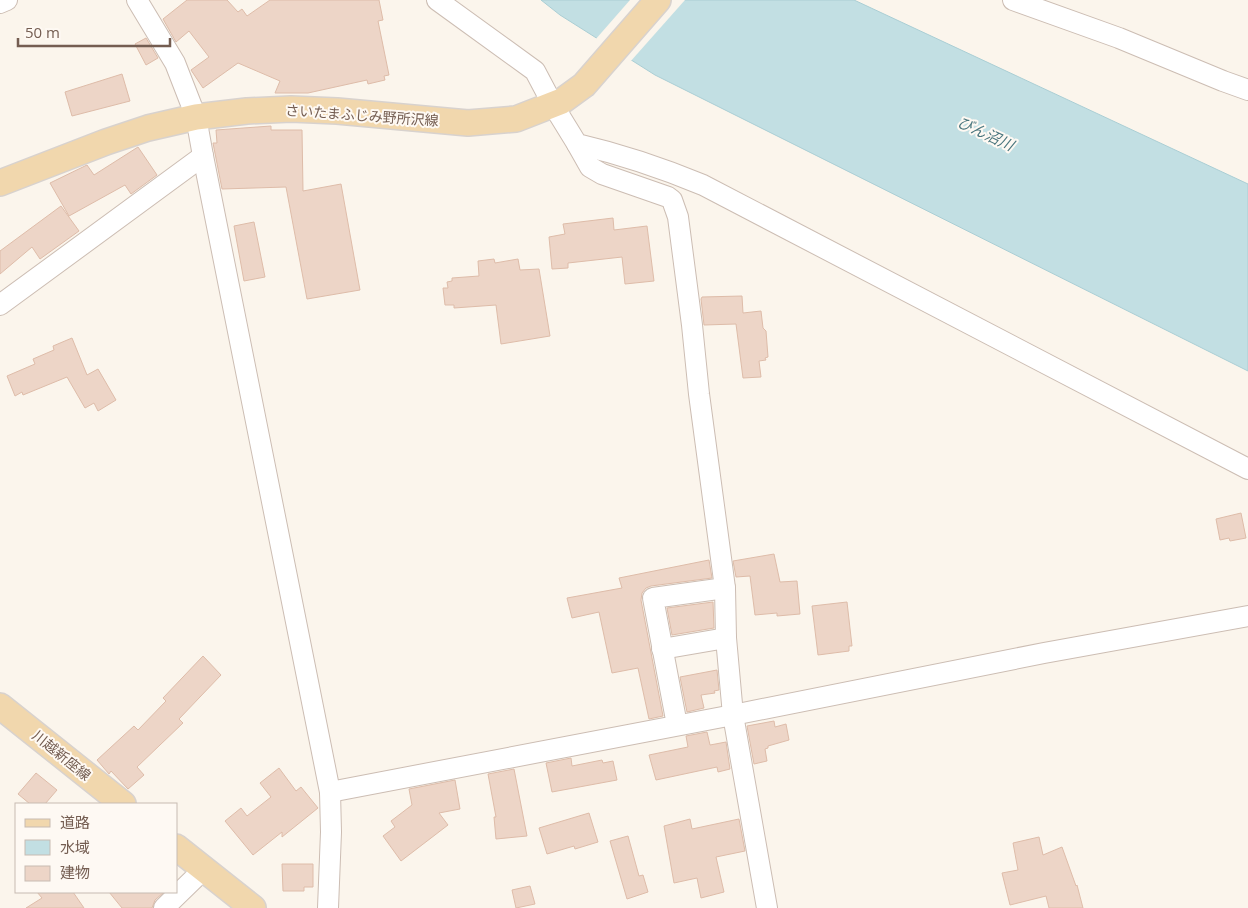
<svg xmlns="http://www.w3.org/2000/svg" width="1248" height="908" font-family="'Open Sans','Noto Sans JP',sans-serif">
  <style>
    .water { fill: #c2dfe3; stroke: #aaced4 }
    .pier { fill: #fbf5ec }
    .building { fill: #edd5c7; stroke: #debca9 }
    .lines { fill: none; stroke-linecap: round; stroke-linejoin: round }
    .minor-casing { stroke: #ccbdb3; stroke-width: 22 }
    .major-casing { stroke: #d8d2ce; stroke-width: 28 }
    .minor { stroke: #fff; stroke-width: 20 }
    .major { stroke: #f1d7ad; stroke-width: 25 }
    .labels { text-anchor: middle; dominant-baseline: central; stroke-width: 4; stroke-linejoin: round; paint-order: stroke }
    .street-label { font-size: 14px; fill: #745d51; stroke: #fef9f3 }
    .water-label { font-size: 15px; font-style: italic; fill: #4a767e; stroke: #fef9f3 }
  </style>
  <rect width="100%" height="100%" fill="#fbf5ec"/>
  <polygon class="water" points="541,0 854,0 1248,184 1248,371 655,75 560,15"/>
  <polygon class="pier" points="630,0 685,0 630,62 595,40"/>
  <g class="building">
    <polygon points="187,0 227,0 238,12 242,9 247,16 270,0 379,0 383,20 378,21 389,75 384,76 385,80 368,84 367,80 308,93 275,93 280,81 238,63 203,88 191,70 209,57 189,31 176,42 163,19"/>
    <polygon points="146,38 158,58 146,65 135,44"/>
    <polygon points="122,74 130,101 72,116 65,92"/>
    <polygon points="271,126 271,130 302,130 303,191 341,184 360,290 307,299 286,187 222,189 213,143 217,143 216,130"/>
    <polygon points="138,147 157,175 131,194 125,185 69,216 50,183 87,165 94,175"/>
    <polygon points="61,206 79,231 40,259 32,247 0,274 0,251"/>
    <polygon points="613,218 614,230 647,226 654,281 625,284 622,257 568,263 568,268 552,269 549,237 565,234 563,224"/>
    <polygon points="254,222 265,277 244,281 234,226"/>
    <polygon points="494,259 495,263 518,259 520,270 539,269 550,336 501,344 496,305 454,308 454,305 445,305 443,288 448,288 447,282 452,281 452,278 479,276 478,261"/>
    <polygon points="742,296 743,313 761,311 763,328 766,331 768,357 765,358 766,360 759,361 761,377 743,378 736,324 704,325 701,299 702,297"/>
    <polygon points="72,338 87,375 98,369 116,400 98,411 94,403 85,408 67,377 23,395 22,392 15,396 7,376 35,364 33,359 54,350 53,346"/>
    <polygon points="1241,513 1246,538 1230,541 1229,538 1220,540 1216,519"/>
    <polygon points="774,554 780,582 797,581 800,614 777,616 777,613 755,615 750,576 736,577 733,561"/>
    <polygon points="709,560 712,578 651,586 646,588 642,593 641,600 663,716 649,719 638,668 612,673 599,612 572,618 567,598 622,588 619,578"/>
    <polygon points="713,602 714,628 672,635 667,608"/>
    <polygon points="847,602 852,646 849,646 849,651 818,655 812,606"/>
    <polygon points="203,656 221,675 179,719 183,723 137,767 144,775 128,789 111,771 109,774 97,760 134,726 138,730 166,701 163,698"/>
    <polygon points="717,670 719,690 714,691 715,693 701,695 704,708 687,712 680,677"/>
    <polygon points="774,721 775,727 786,724 789,740 768,746 768,748 765,749 767,761 754,764 747,726"/>
    <polygon points="707,732 710,745 726,742 730,769 718,772 717,767 656,780 649,755 688,747 686,736"/>
    <polygon points="571,758 572,766 602,760 603,763 613,761 617,780 552,792 546,763"/>
    <polygon points="279,768 296,791 301,787 318,808 282,837 282,832 253,855 225,821 241,808 247,816 271,797 260,783"/>
    <polygon points="514,769 527,836 496,839 494,817 496,817 488,774"/>
    <polygon points="36,773 57,790 45,804 30,804 18,794"/>
    <polygon points="455,780 460,809 439,813 448,825 401,861 383,836 395,827 391,821 412,805 409,789"/>
    <polygon points="589,813 598,842 575,849 574,846 547,854 539,828"/>
    <polygon points="690,819 692,829 739,819 745,851 716,857 724,892 701,898 697,878 674,883 664,826"/>
    <polygon points="628,836 639,876 643,875 648,892 627,899 610,841"/>
    <polygon points="1039,837 1043,855 1062,847 1076,886 1077,885 1083,908 1049,908 1046,896 1010,905 1002,873 1018,870 1013,843"/>
    <polygon points="282,864 313,864 313,887 304,887 304,891 283,891"/>
    <polygon points="530,886 535,904 516,908 512,890"/>
    <polygon points="37,892 73,892 84,908 26,908 42,898"/>
    <polygon points="109,892 164,892 155,900 152,908 122,908"/>
  </g>
  <g class="lines">
    <defs>
      <g id="minor">
        <polyline points="137,0 175,63 196,117 203,156 330,792 331,832 328,908"/>
        <path d="M 437,0 L 535,71 L 553,105 L 577,144 C 620,154 662,168 703,185 L 1248,469"/>
        <polyline points="1013,0 1119,38 1223,81 1248,90"/>
        <polyline points="0,3 7,0"/>
        <polyline points="577,144 590,167 602,174 668,197 672,200 678,217 692,325 699,394 725,588 726,638 733,715 767,908"/>
        <polyline points="0,305 203,156"/>
        <polyline points="662,649 726,638"/>
        <polyline points="677,725 653,598 725,588"/>
        <polyline points="330,792 733,715 1044,653 1248,616"/>
        <polyline points="164,908 204,869"/>
      </g>
      <g id="major">
        <polyline points="0,183 106,142 148,128 196,117 247,111 291,109 337,111 468,123 516,119 562,101 584,85 658,0"/>
        <polyline points="0,706 123,804"/>
        <polyline points="176,847 253,908"/>
      </g>
    </defs>
    <use href="#minor" class="minor-casing"/>
    <use href="#major" class="major-casing"/>
    <use href="#minor" class="minor"/>
    <use href="#major" class="major"/>
  </g>
  <g class="labels">
    <g class="street-label">
      <text transform="translate(362 115) rotate(4)">さいたまふじみ野所沢線</text>
      <text transform="translate(62 755) rotate(39)">川越新座線</text>
    </g>
    <g class="water-label">
      <text transform="translate(986 133) rotate(25)">びん沼川</text>
    </g>
  </g>
  <rect x="15" y="803" width="162" height="90" fill="#fef9f3" stroke="#c7bbb2"/>
  <rect x="25" y="819" width="25" height="8" fill="#f1d7ad" stroke="#c7bbb2"/>
  <text x="60" y="828" font-size="15" fill="#745d51">道路</text>
  <rect x="25" y="840" width="25" height="15" fill="#c2dfe3" stroke="#c7bbb2"/>
  <text x="60" y="853" font-size="15" fill="#745d51">水域</text>
  <rect x="25" y="866" width="25" height="15" fill="#edd5c7" stroke="#c7bbb2"/>
  <text x="60" y="878" font-size="15" fill="#745d51">建物</text>
  <path d="M18 38v8h152v-8" fill="none" stroke="#745d51" stroke-width="2.5"/>
  <text x="25" y="38" font-size="15" fill="#745d51" stroke="#fef9f3" stroke-width="4" paint-order="stroke">50 m</text>
</svg>
